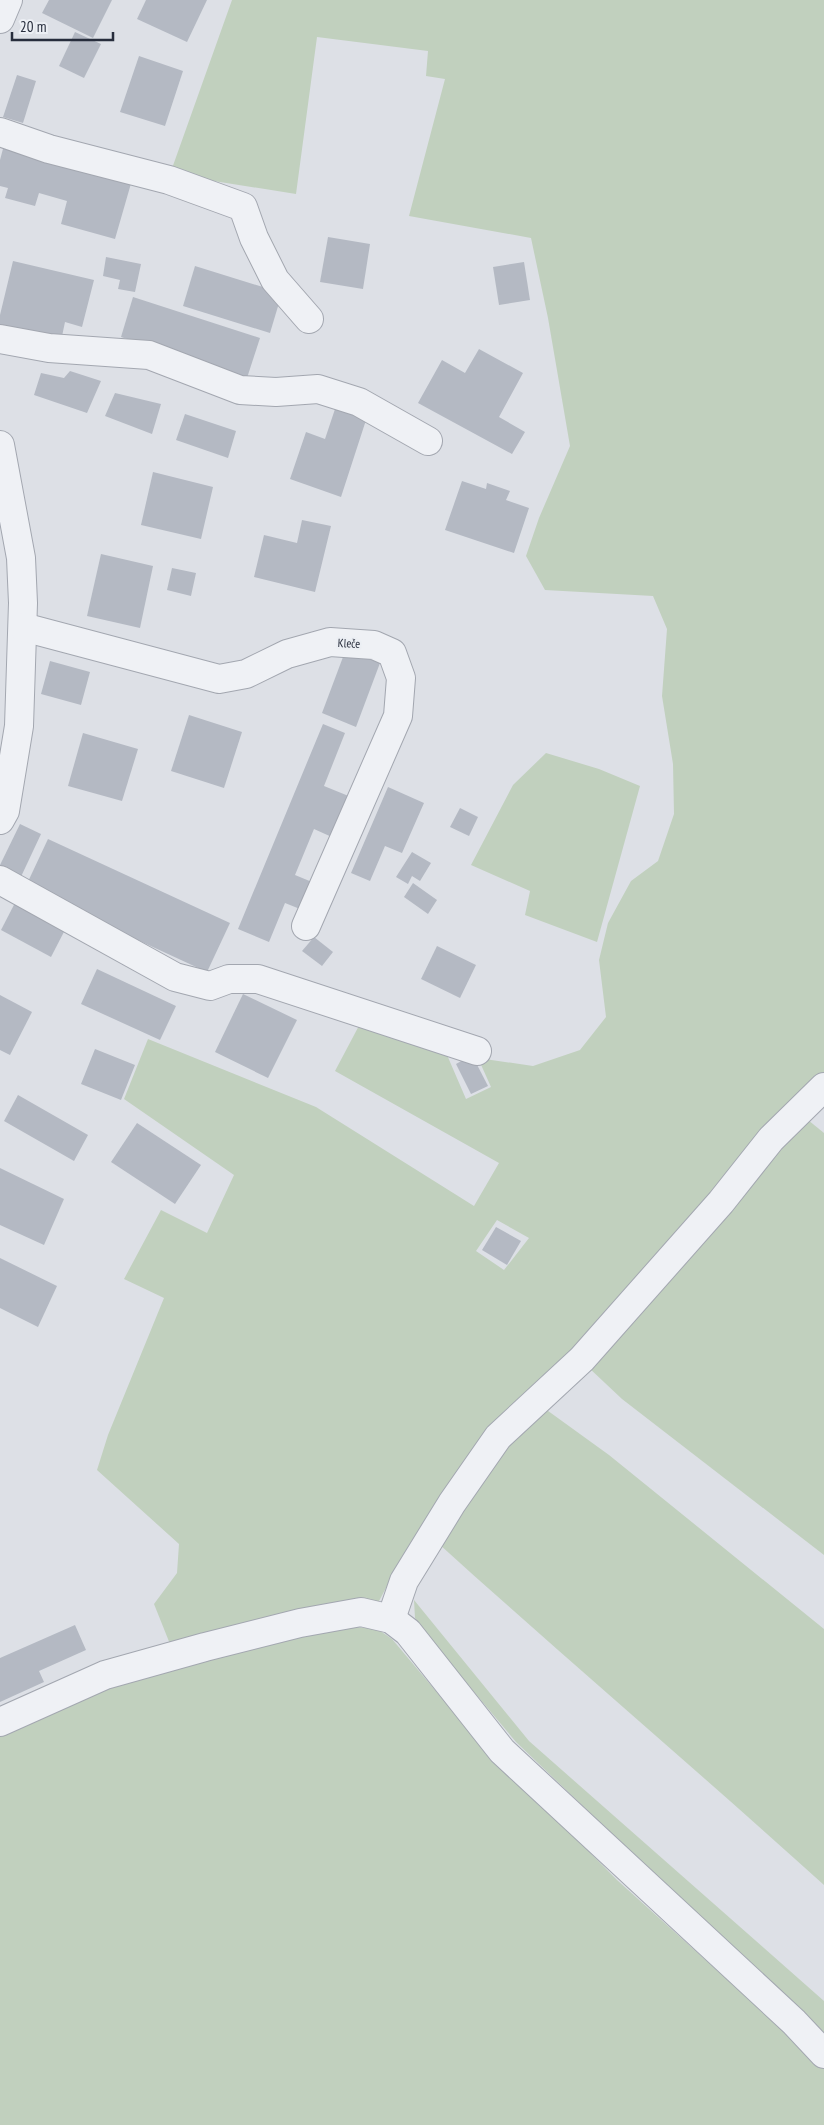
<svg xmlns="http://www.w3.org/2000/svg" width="824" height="2125" font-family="'PT Sans Narrow',sans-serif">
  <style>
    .green { fill: #c1d0be; fill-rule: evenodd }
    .building { fill: #b4b9c3 }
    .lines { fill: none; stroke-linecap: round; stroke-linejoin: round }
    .minor-casing { stroke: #a3a7b0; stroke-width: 30 }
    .minor { stroke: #eff1f5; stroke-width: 28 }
    .labels { text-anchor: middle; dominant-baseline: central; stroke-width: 4.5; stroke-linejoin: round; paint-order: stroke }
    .street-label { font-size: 12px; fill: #272d3c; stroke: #eceff4 }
  </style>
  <rect width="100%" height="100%" fill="#dde0e6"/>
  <g class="green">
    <path d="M 232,0 L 824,0 L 824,1073 L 786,1109 L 622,1301 L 446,1490 L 409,1545 L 379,1601 L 341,1602 L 170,1644 L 154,1604 L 177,1573 L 179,1544 L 97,1470 L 108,1435 L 164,1298 L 124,1279 L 161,1210 L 207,1233 L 234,1175 L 124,1099 L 148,1039 L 316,1107 L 474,1206 L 499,1163 L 335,1071 L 362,1020 L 444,1048 L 466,1099 L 491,1087 L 478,1058 L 533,1066 L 580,1050 L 606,1017 L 599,960 L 608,923 L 631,881 L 658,861 L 674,814 L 673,764 L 662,696 L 667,629 L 653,596 L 545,590 L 526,556 L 539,518 L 570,446 L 548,318 L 531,238 L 409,216 L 445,79 L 426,76 L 428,51 L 317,37 L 296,194 L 170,174 ZM 497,1220 L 529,1238 L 504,1270 L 476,1251 Z"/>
    <polygon points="546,753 599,769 640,786 597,942 525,915 530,891 471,865 513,785"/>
    <polygon points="808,1120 824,1133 824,1555 622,1399 588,1367 776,1150"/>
    <path d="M 544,1408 L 609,1455 L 824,1629 L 824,1885 C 697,1770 566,1659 439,1544 L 511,1440 Z"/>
    <polygon points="414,1600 529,1741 824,2001 824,2037 516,1742 426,1635 415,1618"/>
    <polygon points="346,1627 376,1628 392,1639 467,1728 617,1880 824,2067 824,2125 0,2125 0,1733 109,1684 206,1658"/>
  </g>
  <g class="building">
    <polygon points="49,0 112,0 93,38 42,13"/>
    <polygon points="146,0 207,0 187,42 137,19"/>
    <polygon points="75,32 101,44 84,78 59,66"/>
    <polygon points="139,56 183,71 165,126 120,112"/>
    <polygon points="17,75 36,81 23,123 3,117"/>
    <polygon points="4,145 132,180 115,239 61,224 67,201 39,193 35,206 5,198 8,188 0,186 0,160"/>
    <polygon points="328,237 370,244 363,289 320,282"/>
    <polygon points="106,257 141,264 135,292 118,289 120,280 103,276"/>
    <polygon points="13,261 94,280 82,327 65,322 61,341 0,326 0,315"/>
    <polygon points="524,262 530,300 499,305 493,267"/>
    <polygon points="195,266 282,293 270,333 183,306"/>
    <polygon points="133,297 260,338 247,378 121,337"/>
    <polygon points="479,349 523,373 499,417 525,432 512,454 418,403 442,360 465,373"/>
    <polygon points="70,371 101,381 87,413 34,395 41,373 64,378"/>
    <polygon points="115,393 161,404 152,434 105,416"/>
    <polygon points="336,406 367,417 341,497 290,479 306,432 325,439"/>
    <polygon points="185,414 236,431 228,458 176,440"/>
    <polygon points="153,472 213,487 201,539 141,525"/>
    <polygon points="462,481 486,489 487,483 510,491 506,500 529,508 514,553 445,530"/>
    <polygon points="302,520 331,526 315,592 254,577 264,535 297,543"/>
    <polygon points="101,554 153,566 140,628 87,616"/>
    <polygon points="172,568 196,573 191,596 167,590"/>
    <polygon points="346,649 380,663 356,727 322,713"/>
    <polygon points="50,661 90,672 81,705 41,694"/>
    <polygon points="189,715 242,732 224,788 171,771"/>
    <polygon points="323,724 345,733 324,786 351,797 334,838 314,829 295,875 312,882 300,909 285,903 269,942 238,929"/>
    <polygon points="83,733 138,749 122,801 68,786"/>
    <polygon points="388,787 424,803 402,853 385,846 370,881 351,873"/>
    <polygon points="460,808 478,817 469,836 450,827"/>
    <polygon points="20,824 41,834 19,881 0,872 0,865"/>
    <polygon points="48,839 230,923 207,972 25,888"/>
    <polygon points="412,852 431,863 420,881 412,876 408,884 396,877"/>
    <polygon points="413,883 437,900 428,914 404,897"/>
    <polygon points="17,899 67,926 51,957 1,930"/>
    <polygon points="314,937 333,952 322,966 302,951"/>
    <polygon points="437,946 476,965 460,998 421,979"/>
    <polygon points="97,969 176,1006 160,1040 81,1004"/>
    <polygon points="243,994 297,1020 268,1078 215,1052"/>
    <polygon points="0,995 32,1012 10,1055 0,1050"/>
    <polygon points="95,1049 135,1065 121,1100 81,1084"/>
    <polygon points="472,1055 488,1086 471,1094 456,1064"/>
    <polygon points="18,1095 88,1135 74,1161 4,1121"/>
    <polygon points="137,1123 201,1165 175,1204 111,1162"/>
    <polygon points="0,1168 64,1199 44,1245 0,1225"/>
    <polygon points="496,1227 521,1241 507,1265 482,1250"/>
    <polygon points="0,1258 57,1286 38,1327 0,1308"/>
    <polygon points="75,1625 86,1650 39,1671 44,1682 0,1702 0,1658"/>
  </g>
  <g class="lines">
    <defs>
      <g id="minor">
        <polyline points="0,19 8,0"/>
        <polyline points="0,132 49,149 169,180 243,207 254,238 275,280 309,319"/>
        <polyline points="0,339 49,348 149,355 240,390 276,392 318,389 359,402 428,441"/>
        <polyline points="0,445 21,558 23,603 19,726 5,811 0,820"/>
        <polyline points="23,627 219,679 246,674 287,654 330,642 374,645 392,653 401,678 398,716 306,926"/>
        <polyline points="0,880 175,977 210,986 229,979 258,979 477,1051"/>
        <polyline points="391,1619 404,1581 452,1503 498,1437 582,1359 721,1202 771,1139 824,1087"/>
        <polyline points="0,1722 105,1675 205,1647 300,1623 361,1612 391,1619 408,1632 502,1751 794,2022 824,2054"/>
      </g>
    </defs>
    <use href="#minor" class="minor-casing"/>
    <use href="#minor" class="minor"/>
  </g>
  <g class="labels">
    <g class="street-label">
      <text transform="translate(349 643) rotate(3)">Kleče</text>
    </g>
  </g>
  <path d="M12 32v8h101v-8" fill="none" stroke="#272d3c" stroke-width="2.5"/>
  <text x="20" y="32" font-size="15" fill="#272d3c" stroke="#eceff4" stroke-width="4" paint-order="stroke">20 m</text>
</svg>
